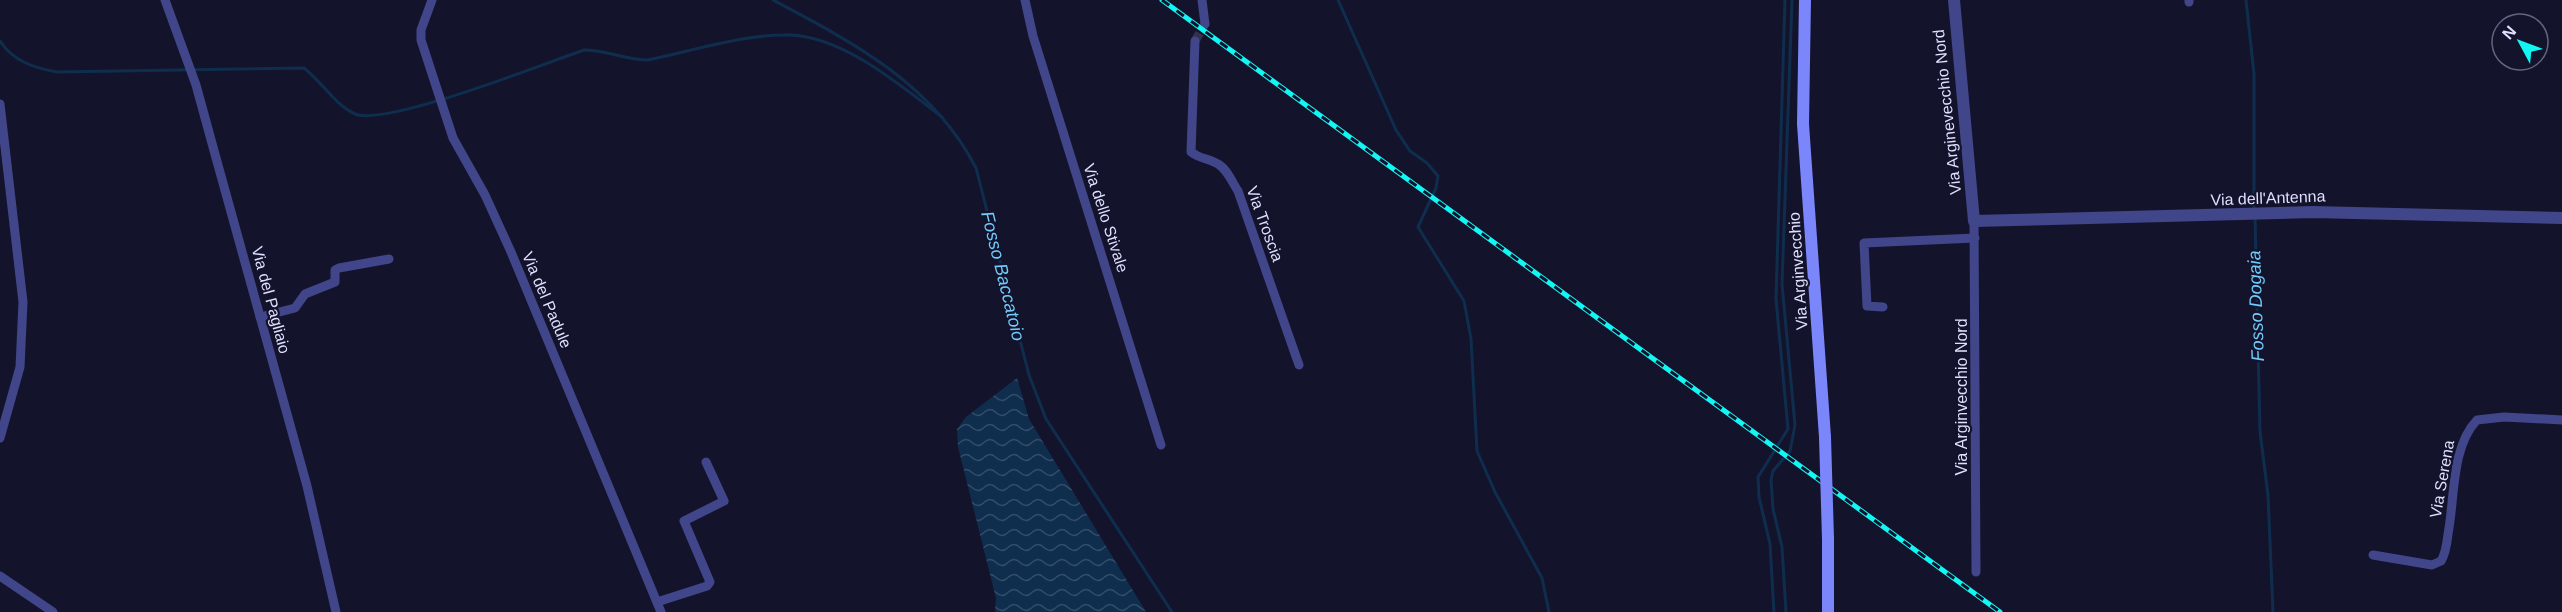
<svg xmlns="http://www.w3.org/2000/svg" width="2562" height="612" font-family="Helvetica,sans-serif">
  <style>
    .water { fill: url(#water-waves) }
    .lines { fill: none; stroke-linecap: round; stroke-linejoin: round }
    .stream { stroke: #0f2e4e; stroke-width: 3 }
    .minor-tunnel { stroke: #32324c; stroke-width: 9; stroke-dasharray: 9 4.5; stroke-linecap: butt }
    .minor { stroke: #404689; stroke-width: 9 }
    .tertiary { stroke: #404689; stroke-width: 12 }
    .secondary { stroke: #7a86fa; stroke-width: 12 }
    .rail-casing { stroke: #12f7f3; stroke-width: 5 }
    .rail { stroke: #14132c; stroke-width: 3; stroke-dasharray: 9; stroke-linecap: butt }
    .secondary-bridge { stroke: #7a86fa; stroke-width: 12 }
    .labels { text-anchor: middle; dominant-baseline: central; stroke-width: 4.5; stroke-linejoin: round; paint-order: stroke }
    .street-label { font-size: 16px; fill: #dfdffe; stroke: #14132c }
    .water-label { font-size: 18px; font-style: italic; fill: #71cbfa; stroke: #14132c }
  </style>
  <defs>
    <pattern id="water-waves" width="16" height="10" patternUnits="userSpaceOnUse" patternTransform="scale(1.5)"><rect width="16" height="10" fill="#0f2e4e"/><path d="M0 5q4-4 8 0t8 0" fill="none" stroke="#324c69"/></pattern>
  </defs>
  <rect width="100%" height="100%" fill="#14132c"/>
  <polygon class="water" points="1017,378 1029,419 1146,612 995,612 996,598 958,447 957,429 966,417"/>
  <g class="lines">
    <g class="stream">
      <path d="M 773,0 C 854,43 933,84 976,168 L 1029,375 L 1046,419 L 1172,612"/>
      <polyline points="1338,0 1396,130 1410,151 1427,163 1438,176 1436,188 1418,227 1464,301 1471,339 1477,451 1495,492 1542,578 1549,612"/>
      <polyline points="2246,0 2254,74 2254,211"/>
      <path d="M 0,41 C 13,61 34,68 57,72 L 304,68 C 322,82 334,104 355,114 C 385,127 546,63 584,50 C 606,50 626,60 648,60 C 692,51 745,34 789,35 C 843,36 901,86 942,117"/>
      <polyline points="2255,217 2260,432 2268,495 2273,612"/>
      <polyline points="1774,612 1770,544 1759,497 1758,477 1788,429 1776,299 1785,0"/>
      <polyline points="1786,612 1782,547 1773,509 1771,480 1773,471 1790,451 1795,425 1782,284 1792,0"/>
    </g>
    <polyline class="minor-tunnel" points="1195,41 1205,24"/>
    <g class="minor">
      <polyline points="165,0 196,85 213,147 307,486 336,612"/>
      <polyline points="432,0 421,30 421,40 453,138 485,195 511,252 661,612"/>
      <polyline points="1025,0 1033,36 1161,445"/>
      <polyline points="1202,0 1205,24"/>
      <polyline points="2189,2 2189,0"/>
      <path d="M 1195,41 L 1191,152 C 1200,159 1208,158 1218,164 C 1227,169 1232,182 1238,191 L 1299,365"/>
      <polyline points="0,104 23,302 20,367 0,438"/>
      <polyline points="1974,221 1976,572"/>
      <polyline points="1883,307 1867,306 1864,243 1975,238"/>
      <polyline points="260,317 295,308 305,294 335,282 335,270 339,268 389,259"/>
      <path d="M 2373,555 L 2432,565 L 2441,561 C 2446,553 2447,543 2448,534 C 2455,498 2451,447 2477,420 L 2504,417 L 2562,420"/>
      <polyline points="0,576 53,612"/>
      <polyline points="657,602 707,586 710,582 684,521 724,501 706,462"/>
    </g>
    <polyline class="tertiary" points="1954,0 1974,221 2313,212 2562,218"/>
    <g class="secondary">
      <polyline points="1805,0 1803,124 1825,437"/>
      <polyline points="1828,539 1828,612"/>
    </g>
    <defs>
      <polyline id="rail" points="1162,0 2000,612"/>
    </defs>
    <use href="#rail" class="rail-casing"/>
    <use href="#rail" class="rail"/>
    <polyline class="secondary-bridge" points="1825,437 1828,539"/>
  </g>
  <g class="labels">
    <g class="street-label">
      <text transform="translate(1947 112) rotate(-96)">Via Arginevecchio Nord</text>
      <text transform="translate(2268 198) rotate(-2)">Via dell'Antenna</text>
      <text transform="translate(1106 218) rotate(72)">Via dello Stivale</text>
      <text transform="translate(1265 224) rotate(70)">Via Troscia</text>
      <text transform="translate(1798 271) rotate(-94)">Via Arginvecchio</text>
      <text transform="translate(271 300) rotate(75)">Via del Pagliaio</text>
      <text transform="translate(547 300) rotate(67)">Via del Padule</text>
      <text transform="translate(1961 397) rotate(-90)">Via Arginvecchio Nord</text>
      <text transform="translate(2442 479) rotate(-80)">Via Serena</text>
    </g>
    <g class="water-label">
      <text transform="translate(1003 276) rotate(76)">Fosso Baccatoio</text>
      <text transform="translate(2256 306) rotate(-92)">Fosso Dogaia</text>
    </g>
  </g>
  <g transform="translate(2520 42) rotate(311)"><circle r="28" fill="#14132c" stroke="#656580" stroke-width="1.5"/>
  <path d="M0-4.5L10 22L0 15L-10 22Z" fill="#12f7f3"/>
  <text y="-9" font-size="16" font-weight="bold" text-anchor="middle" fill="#dfdffe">N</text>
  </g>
</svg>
